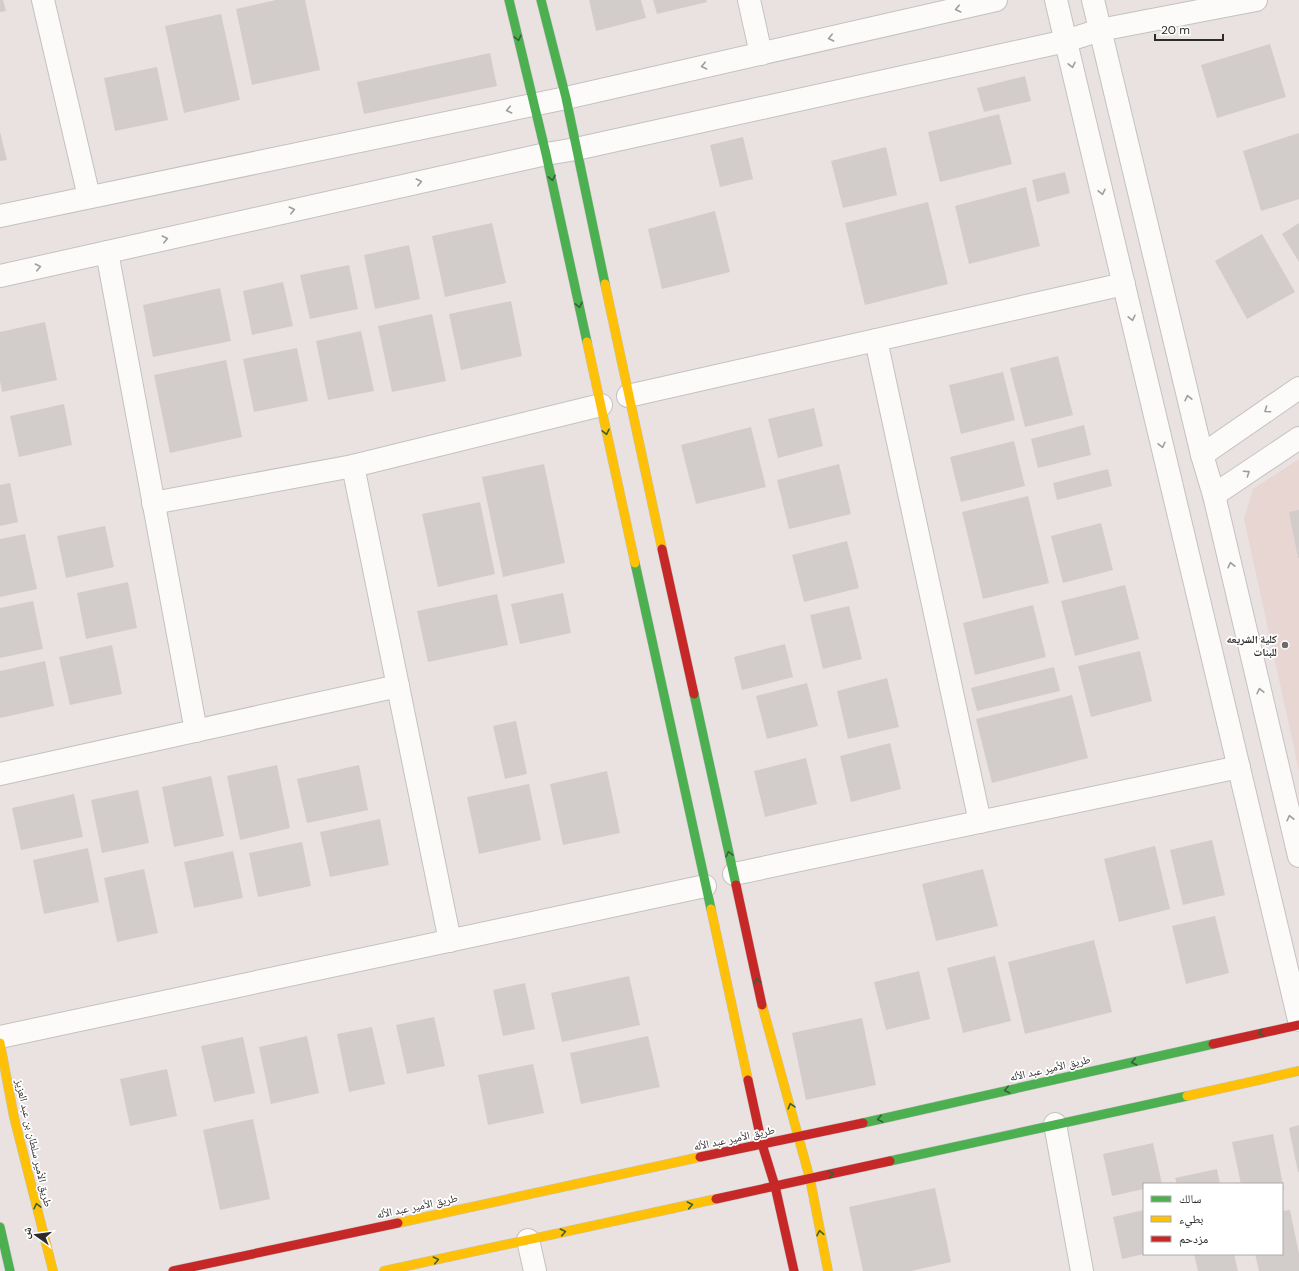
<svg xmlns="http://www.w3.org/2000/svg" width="1299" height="1271" font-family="'DM Sans','Noto Naskh Arabic',sans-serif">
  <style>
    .education { fill: #e8d6d3 }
    .building { fill: #d2cccb }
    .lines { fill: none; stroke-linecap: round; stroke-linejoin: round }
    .street-casing { stroke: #c3c2c2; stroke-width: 24 }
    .fast-casing { stroke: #c3c2c2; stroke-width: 10 }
    .slow-casing { stroke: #c3c2c2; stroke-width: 10 }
    .jam-casing { stroke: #c3c2c2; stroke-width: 10 }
    .street { stroke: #fcfbfa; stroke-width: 22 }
    .fast { stroke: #4caf50; stroke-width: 9 }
    .slow { stroke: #ffc107; stroke-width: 9 }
    .jam { stroke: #c62828; stroke-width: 9 }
    .oneway { stroke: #9e9d9d }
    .oneway2 { stroke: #38603a }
    .poi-dot { fill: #6e6b6a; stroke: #fff; stroke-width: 1.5 }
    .labels { text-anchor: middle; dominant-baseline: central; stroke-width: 3.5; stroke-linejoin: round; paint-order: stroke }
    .poi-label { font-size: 11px; font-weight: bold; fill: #2b2b2b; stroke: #fff; text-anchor: end }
    .street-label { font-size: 11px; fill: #2b2b2b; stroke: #fff }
  </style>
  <rect width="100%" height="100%" fill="#eae2e0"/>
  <polygon class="education" points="1299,459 1299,771 1244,519 1253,489"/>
  <g class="building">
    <polygon points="0,0 3,0 6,11 0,12"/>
    <polygon points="276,0 305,0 320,70 252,85 236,9"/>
    <polygon points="589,0 641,0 646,18 596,31"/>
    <polygon points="653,0 706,0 707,2 657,14"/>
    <polygon points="221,14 240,100 184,113 165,26"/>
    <polygon points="1270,44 1286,97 1217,118 1201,65"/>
    <polygon points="490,53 497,86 364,114 357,82"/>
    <polygon points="157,67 168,120 115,131 104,78"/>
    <polygon points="1025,76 1031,101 984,112 977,88"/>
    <polygon points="999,114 1012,164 940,182 928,132"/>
    <polygon points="0,132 7,160 0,161"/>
    <polygon points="1299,133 1299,199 1261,211 1243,151"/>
    <polygon points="743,137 753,179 720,187 710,145"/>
    <polygon points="886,147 897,195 843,208 831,161"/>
    <polygon points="1065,172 1070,193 1037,202 1032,180"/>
    <polygon points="1026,187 1040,246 969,264 955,206"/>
    <polygon points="928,202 948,284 865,305 845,223"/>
    <polygon points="715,211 730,272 662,289 648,229"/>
    <polygon points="492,223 506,283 445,297 432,236"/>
    <polygon points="1299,223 1299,262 1282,234"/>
    <polygon points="1262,234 1295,292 1247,319 1215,261"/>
    <polygon points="409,245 420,299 375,309 364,255"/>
    <polygon points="349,265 358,309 310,319 300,275"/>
    <polygon points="283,282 293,326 252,335 243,291"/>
    <polygon points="220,288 231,341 153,357 143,305"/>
    <polygon points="511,301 522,356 461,370 449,314"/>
    <polygon points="432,314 446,381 392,392 378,326"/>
    <polygon points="45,322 57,380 2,392 0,381 0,332"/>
    <polygon points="361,331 374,391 328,400 316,341"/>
    <polygon points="297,348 308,401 254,412 243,359"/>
    <polygon points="1058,356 1073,415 1025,427 1010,368"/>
    <polygon points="226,360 242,437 170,453 154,375"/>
    <polygon points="1003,372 1015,420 961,434 949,385"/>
    <polygon points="64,404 72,445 19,457 10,416"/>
    <polygon points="814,408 823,446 778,458 768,419"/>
    <polygon points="1084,425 1091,455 1038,468 1031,439"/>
    <polygon points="751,427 766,487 696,504 681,445"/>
    <polygon points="1014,441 1025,486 961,502 950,457"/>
    <polygon points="544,464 565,563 503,577 482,477"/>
    <polygon points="839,464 851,514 789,529 777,480"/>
    <polygon points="1108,469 1112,486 1057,500 1053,483"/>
    <polygon points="10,483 18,522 0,526 0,485"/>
    <polygon points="1028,496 1049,583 983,599 962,512"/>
    <polygon points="480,502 495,574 438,587 422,514"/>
    <polygon points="1299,510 1299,558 1298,558 1289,512"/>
    <polygon points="1101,523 1113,570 1063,583 1051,536"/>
    <polygon points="105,526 114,567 66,578 57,536"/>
    <polygon points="25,534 37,589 0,597 0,539"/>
    <polygon points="847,541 859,588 804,602 792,555"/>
    <polygon points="128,582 137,628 86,639 77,593"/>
    <polygon points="1125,585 1139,639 1075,656 1061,601"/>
    <polygon points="563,593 571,633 520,644 511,604"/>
    <polygon points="497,594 508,645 428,662 417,611"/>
    <polygon points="33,601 43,649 0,658 0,608"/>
    <polygon points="1033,605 1046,657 975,675 963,623"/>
    <polygon points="849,606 862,659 823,669 810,615"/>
    <polygon points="785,644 793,677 742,690 734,657"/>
    <polygon points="112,645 122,694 70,705 59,657"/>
    <polygon points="1140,651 1152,701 1091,717 1078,666"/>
    <polygon points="45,661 54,706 0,718 0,671"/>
    <polygon points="1054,667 1060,691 977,711 971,688"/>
    <polygon points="887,678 899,727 848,739 837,691"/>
    <polygon points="807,683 818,726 767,739 756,696"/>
    <polygon points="1072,695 1088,758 992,783 976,719"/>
    <polygon points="516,721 527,774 505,779 493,726"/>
    <polygon points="890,743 901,789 851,802 840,756"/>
    <polygon points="806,758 817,804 765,817 754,771"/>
    <polygon points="277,765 290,828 240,840 227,776"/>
    <polygon points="359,765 368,810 307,823 297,779"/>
    <polygon points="607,771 620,833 563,845 550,784"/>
    <polygon points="211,776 224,836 174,847 162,787"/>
    <polygon points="529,784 541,840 479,854 467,797"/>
    <polygon points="138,790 149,843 102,853 91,800"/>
    <polygon points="74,794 83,837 21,850 12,808"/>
    <polygon points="380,819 389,865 330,877 320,832"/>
    <polygon points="1212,840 1225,895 1183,905 1170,850"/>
    <polygon points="302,842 311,886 258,897 249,853"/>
    <polygon points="1155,846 1170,909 1119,922 1104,859"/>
    <polygon points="88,848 99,902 44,914 33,860"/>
    <polygon points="233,851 243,898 194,908 184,862"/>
    <polygon points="144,869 158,933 117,942 104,878"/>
    <polygon points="983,869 998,926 936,941 922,884"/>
    <polygon points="1215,916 1229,973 1186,984 1172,926"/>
    <polygon points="1094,940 1112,1012 1025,1034 1008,962"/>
    <polygon points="995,956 1011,1021 963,1033 947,968"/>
    <polygon points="919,971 930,1019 886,1030 874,982"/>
    <polygon points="629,976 640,1025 562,1042 551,993"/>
    <polygon points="525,983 535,1029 503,1036 493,990"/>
    <polygon points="434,1017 445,1066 407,1074 396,1025"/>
    <polygon points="862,1018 876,1085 806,1100 792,1033"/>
    <polygon points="372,1027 385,1084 349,1092 337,1034"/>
    <polygon points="307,1036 319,1093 271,1104 259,1047"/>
    <polygon points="648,1036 660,1087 581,1104 570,1053"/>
    <polygon points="243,1037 255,1093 214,1102 201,1046"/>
    <polygon points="533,1064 544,1113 488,1125 478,1075"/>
    <polygon points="167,1069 177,1116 130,1126 120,1079"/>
    <polygon points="253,1119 270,1199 220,1210 203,1130"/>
    <polygon points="1299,1125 1299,1172 1298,1172 1289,1128"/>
    <polygon points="1273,1134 1284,1190 1282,1190 1282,1184 1241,1184 1232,1142"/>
    <polygon points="1153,1143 1162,1184 1144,1184 1144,1189 1112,1196 1103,1154"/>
    <polygon points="1217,1169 1220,1184 1177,1184 1175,1178"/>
    <polygon points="935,1188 951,1262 911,1271 863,1271 849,1207"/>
    <polygon points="1144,1210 1144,1254 1122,1259 1113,1217"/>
    <polygon points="1290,1210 1299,1254 1299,1271 1259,1271 1255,1254 1282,1254 1282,1211"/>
    <polygon points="1194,1254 1234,1254 1238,1271 1198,1271"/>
  </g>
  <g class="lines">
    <defs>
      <g id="street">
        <polyline points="43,0 89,197"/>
        <polyline points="749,0 761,54"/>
        <polyline points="1056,0 1299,1020"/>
        <polyline points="1093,0 1202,455 1214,495 1299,856"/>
        <polyline points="0,216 566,98 996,0"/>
        <polyline points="107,252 196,731"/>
        <polyline points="0,276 546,154 576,149 1066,41 1100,30 1256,0"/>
        <polyline points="876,340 980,822"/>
        <polyline points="628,396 1124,284"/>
        <polyline points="1202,455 1299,388"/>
        <polyline points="353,466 450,941"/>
        <polyline points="1214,495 1299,438"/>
        <polyline points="153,503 353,466 601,405"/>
        <polyline points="0,774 398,686"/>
        <polyline points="734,874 1239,767"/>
        <polyline points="0,1037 705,886"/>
        <polyline points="1055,1124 1082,1271"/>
        <polyline points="528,1240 535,1271"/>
      </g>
      <g id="fast">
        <polyline points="509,0 546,154 587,342"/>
        <polyline points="541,0 566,98 605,284"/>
        <polyline points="635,563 711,909"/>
        <polyline points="694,694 736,885"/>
        <polyline points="863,1123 1213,1044"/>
        <polyline points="890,1161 1187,1096"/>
        <polyline points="0,1227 10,1271"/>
      </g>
      <g id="slow">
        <polyline points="605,284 662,549"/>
        <polyline points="587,342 635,563"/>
        <polyline points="711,909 748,1080"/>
        <polyline points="762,1005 810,1179 828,1271"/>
        <polyline points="0,1043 14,1117 53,1271"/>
        <polyline points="1187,1096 1299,1071"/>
        <polyline points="398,1223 700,1157"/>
        <polyline points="384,1271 716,1199"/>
      </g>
      <g id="jam">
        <polyline points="662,549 694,694"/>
        <polyline points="736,885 762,1005"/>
        <polyline points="1213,1044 1299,1025"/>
        <polyline points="748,1080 762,1144 775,1186 794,1271"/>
        <polyline points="700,1157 863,1123"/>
        <polyline points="716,1199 890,1161"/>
        <polyline points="173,1271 398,1223"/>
      </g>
    </defs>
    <use href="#street" class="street-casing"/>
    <use href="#fast" class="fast-casing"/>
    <use href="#slow" class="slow-casing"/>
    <use href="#jam" class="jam-casing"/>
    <use href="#street" class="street"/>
    <use href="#fast" class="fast"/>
    <use href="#slow" class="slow"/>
    <use href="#jam" class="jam"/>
  </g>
  <defs><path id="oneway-chevron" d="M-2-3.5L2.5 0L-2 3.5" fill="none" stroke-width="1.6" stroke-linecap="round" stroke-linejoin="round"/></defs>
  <g class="oneway">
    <use href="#oneway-chevron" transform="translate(958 9) rotate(167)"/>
    <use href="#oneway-chevron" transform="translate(831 38) rotate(167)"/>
    <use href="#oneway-chevron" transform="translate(1072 65) rotate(77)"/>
    <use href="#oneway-chevron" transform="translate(704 66) rotate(167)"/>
    <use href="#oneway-chevron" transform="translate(509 110) rotate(168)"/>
    <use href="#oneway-chevron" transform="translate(419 182) rotate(-13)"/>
    <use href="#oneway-chevron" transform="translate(1102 192) rotate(77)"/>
    <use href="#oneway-chevron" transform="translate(292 210) rotate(-13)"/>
    <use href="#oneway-chevron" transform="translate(165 239) rotate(-13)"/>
    <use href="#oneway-chevron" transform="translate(38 267) rotate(-13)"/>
    <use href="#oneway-chevron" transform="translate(1132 318) rotate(77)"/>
    <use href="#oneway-chevron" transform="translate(1188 398) rotate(-103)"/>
    <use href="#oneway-chevron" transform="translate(1267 410) rotate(145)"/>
    <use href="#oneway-chevron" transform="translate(1162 445) rotate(77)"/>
    <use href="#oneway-chevron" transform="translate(1247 473) rotate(-34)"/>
    <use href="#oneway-chevron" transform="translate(1231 565) rotate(-103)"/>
    <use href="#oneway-chevron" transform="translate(1260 691) rotate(-103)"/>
    <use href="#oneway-chevron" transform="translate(1290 818) rotate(-103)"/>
  </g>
  <g class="oneway2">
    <use href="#oneway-chevron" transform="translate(518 38) rotate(76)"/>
    <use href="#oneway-chevron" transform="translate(552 178) rotate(78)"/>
    <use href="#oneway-chevron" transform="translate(579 305) rotate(78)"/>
    <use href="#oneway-chevron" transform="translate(606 432) rotate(78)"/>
    <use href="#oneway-chevron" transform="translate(729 854) rotate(-102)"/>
    <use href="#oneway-chevron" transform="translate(757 981) rotate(-102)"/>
    <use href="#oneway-chevron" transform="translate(1261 1033) rotate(167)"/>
    <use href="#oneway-chevron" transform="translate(1134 1062) rotate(167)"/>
    <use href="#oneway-chevron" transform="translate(1007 1090) rotate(167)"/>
    <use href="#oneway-chevron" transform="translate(791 1106) rotate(-106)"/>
    <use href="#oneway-chevron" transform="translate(880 1119) rotate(167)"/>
    <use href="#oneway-chevron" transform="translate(831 1174) rotate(-13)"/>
    <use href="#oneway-chevron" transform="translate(690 1205) rotate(-12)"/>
    <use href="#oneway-chevron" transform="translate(37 1206) rotate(-104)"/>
    <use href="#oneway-chevron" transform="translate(563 1232) rotate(-12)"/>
    <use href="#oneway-chevron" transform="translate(820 1233) rotate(-101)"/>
    <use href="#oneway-chevron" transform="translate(436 1260) rotate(-12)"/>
  </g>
  <circle class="poi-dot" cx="1285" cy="645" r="4"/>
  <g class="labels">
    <g class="poi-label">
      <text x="1277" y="639">كلية الشريعه<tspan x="1277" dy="13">للبنات</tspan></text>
    </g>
    <g class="street-label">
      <text transform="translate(1050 1068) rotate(-13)">طريق الأمير عبد الأله</text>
      <text transform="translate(734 1138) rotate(-12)">طريق الأمير عبد الأله</text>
      <text transform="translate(34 1143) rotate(77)">طريق الأمير سلطان بن عبد العزيز</text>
      <text transform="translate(417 1206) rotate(-12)">طريق الأمير عبد الأله</text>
    </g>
  </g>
  <rect x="1143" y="1183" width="140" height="72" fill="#ffffff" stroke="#aaaaaa"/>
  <rect x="1151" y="1196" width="20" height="6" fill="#4caf50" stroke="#aaaaaa"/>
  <text x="1179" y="1203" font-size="12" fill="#2b2b2b">سالك</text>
  <rect x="1151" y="1216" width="20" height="6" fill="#ffc107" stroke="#aaaaaa"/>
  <text x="1179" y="1223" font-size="12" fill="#2b2b2b">بطيء</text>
  <rect x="1151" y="1236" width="20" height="6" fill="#c62828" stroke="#aaaaaa"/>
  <text x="1179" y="1243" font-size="12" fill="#2b2b2b">مزدحم</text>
  <g transform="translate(36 1235) rotate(284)" stroke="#ffffff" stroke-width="3" paint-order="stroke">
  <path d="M0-3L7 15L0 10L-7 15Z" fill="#2b2b2b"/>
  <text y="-6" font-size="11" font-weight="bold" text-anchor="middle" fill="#2b2b2b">ش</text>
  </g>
  <path d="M1155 34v6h68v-6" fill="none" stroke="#2b2b2b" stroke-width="2"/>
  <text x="1161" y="34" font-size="12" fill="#2b2b2b" stroke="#ffffff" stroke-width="3" paint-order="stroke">20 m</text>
</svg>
